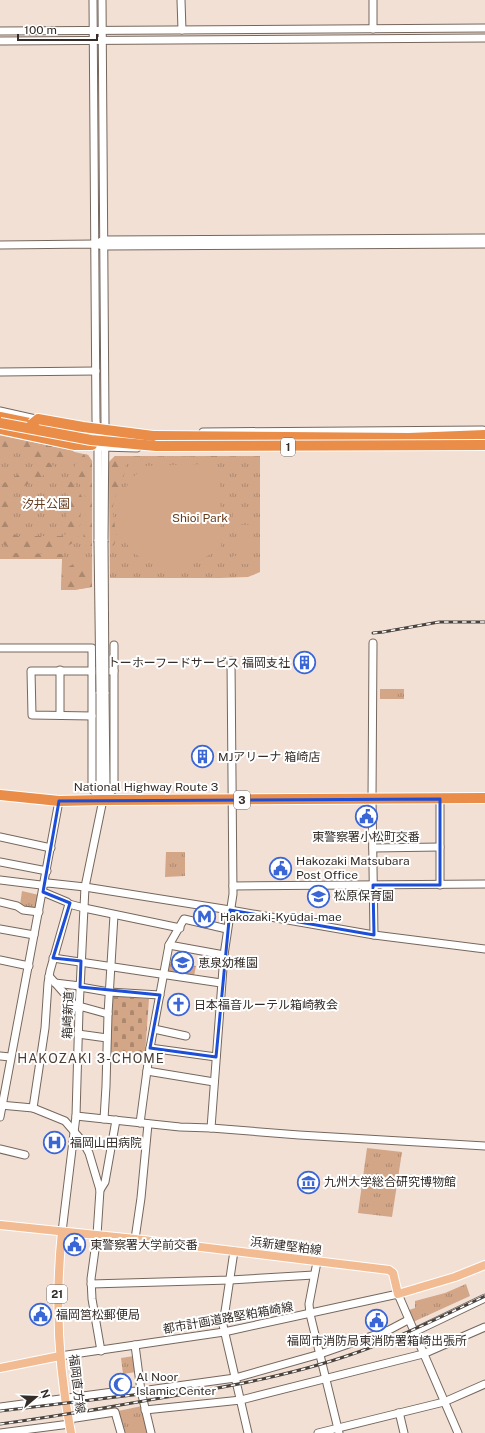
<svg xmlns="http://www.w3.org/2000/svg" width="485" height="1433" font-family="'Public Sans','Noto Sans JP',sans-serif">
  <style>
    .grass { fill: url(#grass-tufts) }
    .forest { fill: url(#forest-firs) }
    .cemetery { fill: url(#cemetery-stones) }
    .pitch { fill: #d3a688 }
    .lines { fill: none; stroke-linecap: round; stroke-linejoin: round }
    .minor-casing { stroke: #76675d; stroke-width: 9 }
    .major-casing { stroke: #fff; stroke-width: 10 }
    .highway-casing { stroke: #fff; stroke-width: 12 }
    .minor { stroke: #fff; stroke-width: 7 }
    .major { stroke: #f2bb91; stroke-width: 8 }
    .highway { stroke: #e98d48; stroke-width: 10 }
    .rail-casing { stroke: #4a423d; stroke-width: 3 }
    .rail { stroke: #fff; stroke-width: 1.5; stroke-dasharray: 4.5; stroke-linecap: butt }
    .minor-bridge-casing { stroke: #76675d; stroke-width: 9; stroke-linecap: butt }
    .highway-bridge-casing { stroke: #fff; stroke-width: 12; stroke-linecap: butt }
    .minor-bridge { stroke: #fff; stroke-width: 7 }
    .highway-bridge { stroke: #e98d48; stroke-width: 10 }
    .marked { fill: none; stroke: #1d4ed8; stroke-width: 3; stroke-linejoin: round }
    .labels { text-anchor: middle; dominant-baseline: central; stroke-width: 4; stroke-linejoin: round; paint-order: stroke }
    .shield { fill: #fff; stroke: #716c69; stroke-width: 1 }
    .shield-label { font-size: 11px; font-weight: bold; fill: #342d29 }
    .park-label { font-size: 12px; fill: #683c1b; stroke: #fff }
    .poi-label { font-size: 12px; fill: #342d29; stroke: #fff; text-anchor: start }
    .street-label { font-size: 12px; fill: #342d29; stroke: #fff }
    .neighbourhood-label { font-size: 13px; letter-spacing: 1px; fill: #4b3d34; stroke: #fff }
  </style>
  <defs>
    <pattern id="grass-tufts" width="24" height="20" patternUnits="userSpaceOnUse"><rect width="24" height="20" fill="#d3a688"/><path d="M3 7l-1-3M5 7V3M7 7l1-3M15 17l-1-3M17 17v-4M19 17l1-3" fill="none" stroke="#ac886f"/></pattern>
    <pattern id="forest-firs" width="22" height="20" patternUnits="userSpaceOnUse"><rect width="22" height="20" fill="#d3a688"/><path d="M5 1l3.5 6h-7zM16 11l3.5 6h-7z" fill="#ac886f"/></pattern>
    <pattern id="cemetery-stones" width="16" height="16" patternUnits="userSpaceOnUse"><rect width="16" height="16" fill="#d3a688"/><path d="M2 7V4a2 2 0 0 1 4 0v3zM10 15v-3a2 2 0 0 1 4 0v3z" fill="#ac886f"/></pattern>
  </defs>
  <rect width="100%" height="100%" fill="#f2e0d5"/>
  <g class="grass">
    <polygon points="0,435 88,455 92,461 92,587 74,590 61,590 62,559 0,559"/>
    <polygon points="115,456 260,456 260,572 248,577 220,578 110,578 109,462"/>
    <rect x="380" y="689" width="24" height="10"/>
    <polygon points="166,852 185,852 185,876 165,877"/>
    <polygon points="22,891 39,895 37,910 20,905"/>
    <polygon points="170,962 196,966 194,976 168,971"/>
    <polygon points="367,1148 402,1152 392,1217 358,1213"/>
    <polygon points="466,1284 470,1296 413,1322 409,1310 415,1308 415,1301 445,1293"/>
    <polygon points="134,1356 136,1372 123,1374 121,1358"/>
    <polygon points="142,1406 148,1433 123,1433 118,1411"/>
  </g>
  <g class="forest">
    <polygon points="0,435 74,451 63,466 49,458 36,460 32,458 30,450 13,446 6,448 0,445"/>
    <path d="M 84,454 L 88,455 L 92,461 L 92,546 L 85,546 L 83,543 C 84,528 89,504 83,490 C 81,483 75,478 69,473 Z"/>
    <path d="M 115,456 L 126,462 C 126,480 116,489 113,506 C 111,519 120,533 114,545 L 110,547 L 109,462 Z"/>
    <polygon points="230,456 230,458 228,460 174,461 164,457"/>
    <path d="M 40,462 C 48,461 51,463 57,469 L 50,477 L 44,475 L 9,495 L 14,534 L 18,536 L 61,536 L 66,534 L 68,496 L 61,486 L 67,478 L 75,485 L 82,497 L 80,522 L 79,537 L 75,542 L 61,549 L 38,548 L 13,550 L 3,544 L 2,540 L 0,520 L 0,486 L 2,484 Z"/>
    <polygon points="0,545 4,551 10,553 63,554 63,559 0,559"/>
    <polygon points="86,560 87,566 92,571 92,587 74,590 61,590 62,571 78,561"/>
  </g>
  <polygon class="cemetery" points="113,996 149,999 145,1054 110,1052"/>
  <g class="pitch">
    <path d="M 208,464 L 220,476 L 221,547 C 208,556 193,566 177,568 C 167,570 158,567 148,562 C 124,550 112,524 121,498 C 124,489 130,482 135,475 L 137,474 L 139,466 Z"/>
    <polygon points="233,512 252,512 252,522 233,523"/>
    <polygon points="233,525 252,525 252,534 234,534"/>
    <rect x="233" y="543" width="19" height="9"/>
    <polygon points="252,555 252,564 234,564 233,556"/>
  </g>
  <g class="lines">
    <defs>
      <g id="minor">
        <polyline points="93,0 96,420 98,447 98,541"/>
        <polyline points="102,0 105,422 104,541"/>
        <polyline points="181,0 182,30"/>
        <polyline points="373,0 373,29"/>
        <polyline points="0,31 485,28"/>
        <polyline points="0,41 485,38"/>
        <polyline points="101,241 104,240 485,238"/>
        <polyline points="0,245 95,244 104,246 485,244"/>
        <polyline points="0,372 96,371"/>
        <polyline points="0,411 40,420"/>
        <polyline points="203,432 483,430"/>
        <polyline points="101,447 137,448"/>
        <polyline points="373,643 372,799 374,935"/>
        <polyline points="0,648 92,648 92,671 31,671 32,715 92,716"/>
        <polyline points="60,670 60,715"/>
        <polygon points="92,671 114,671 114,789 102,800 92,789"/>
        <polyline points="114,671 114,645"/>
        <polyline points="100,692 100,786 102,797"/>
        <polyline points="0,837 51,848"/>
        <polyline points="373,848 440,847"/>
        <polyline points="0,862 47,871"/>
        <polyline points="0,880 41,885 48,883 85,887 230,910 374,935 485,949"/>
        <polyline points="440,885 440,799"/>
        <polyline points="233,886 485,884"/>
        <polyline points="43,892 67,902 69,904 84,908 180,928"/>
        <polyline points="0,902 17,906 23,910 39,912"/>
        <polyline points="0,929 34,935"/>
        <polyline points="169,945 224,955"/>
        <polyline points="53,958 221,983"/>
        <polyline points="0,960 29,966"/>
        <polyline points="49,976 79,1010"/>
        <polyline points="55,983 80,986"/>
        <polyline points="80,987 109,992 160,995"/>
        <polyline points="79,1006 108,1014"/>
        <polyline points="154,1029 186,1036"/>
        <polyline points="78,1034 107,1038"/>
        <polyline points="150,1048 216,1057"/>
        <polyline points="0,1056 10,1057"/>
        <polyline points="147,1071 214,1082"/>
        <polyline points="0,1105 33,1108 65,1121 83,1142 89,1153 100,1190 97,1235 91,1279 92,1299 101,1351"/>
        <polyline points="33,1108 45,1028 48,983 50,971 69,904"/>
        <polyline points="76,1116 180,1127 211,1128 299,1135 485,1146"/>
        <polyline points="0,1117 59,801"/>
        <polyline points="104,1119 106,1086 108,1014 114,915"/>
        <polyline points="140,1123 150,1048 169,945 184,919 227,929"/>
        <polyline points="211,1128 224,955 233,894 231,661"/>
        <polyline points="0,1149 25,1155"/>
        <polyline points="100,1190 105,1182 116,1120"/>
        <polyline points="62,1232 76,1116 79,1010 85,887 106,785 105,692"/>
        <polyline points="135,1239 141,1198 148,1124"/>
        <polyline points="234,1251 223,1325 248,1433"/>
        <polyline points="317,1262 309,1304 310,1314 339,1433"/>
        <polyline points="91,1284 230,1280 314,1275"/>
        <polyline points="414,1332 485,1298"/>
        <polyline points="135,1345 141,1391 151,1433"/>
        <polyline points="60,1356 224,1332 398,1294 458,1433"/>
        <polyline points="0,1407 113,1392 141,1391 235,1378 320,1354 389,1330 408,1320"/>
        <polyline points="145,1410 241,1400 423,1354 485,1327"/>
        <polyline points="398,1413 400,1416 404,1433"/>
        <polyline points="69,1419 115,1412 121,1433"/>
        <polyline points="0,1433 70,1424"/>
        <polyline points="318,1433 444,1402 485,1384"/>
      </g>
      <g id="major">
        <polyline points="0,1225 135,1239 389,1270 393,1273 398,1294 455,1277 485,1265"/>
        <path d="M 62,1232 C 55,1299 58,1367 71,1433"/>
        <polyline points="0,1368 60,1356"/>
      </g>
      <g id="highway">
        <polyline points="0,417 39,425"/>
        <polyline points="0,429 75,445 92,445"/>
        <polyline points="153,436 409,438 485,435"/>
        <polyline points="0,795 59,801 102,800 485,798"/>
      </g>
    </defs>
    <use href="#minor" class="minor-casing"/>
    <use href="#major" class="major-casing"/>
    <use href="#highway" class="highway-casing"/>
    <use href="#minor" class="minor"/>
    <use href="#major" class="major"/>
    <use href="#highway" class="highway"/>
    <defs>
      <g id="rail">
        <polyline points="373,633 383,632 439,622 485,622"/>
        <polyline points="0,1411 191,1388"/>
        <path d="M 0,1424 C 52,1417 104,1408 155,1399 C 227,1387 301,1374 369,1348 C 409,1333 447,1314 485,1296"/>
      </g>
    </defs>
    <use href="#rail" class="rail-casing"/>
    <use href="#rail" class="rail"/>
    <defs>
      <g id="minor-bridge">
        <polyline points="98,541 100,692"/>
        <polyline points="104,541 105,692"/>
      </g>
      <g id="highway-bridge">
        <polyline points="0,423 91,440 156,446 485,445"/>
        <polyline points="32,424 38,419 83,427 153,436"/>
      </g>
    </defs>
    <use href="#minor-bridge" class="minor-bridge-casing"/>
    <use href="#highway-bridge" class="highway-bridge-casing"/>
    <use href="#minor-bridge" class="minor-bridge"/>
    <use href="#highway-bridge" class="highway-bridge"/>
  </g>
  <path class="marked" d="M 440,799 L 440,885 L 373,885 L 374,935 L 230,910 L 216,1057 L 150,1048 L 160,995 L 80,987 L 81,961 L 53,958 L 70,903 L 43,892 L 59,801 Z"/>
  <defs>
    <symbol id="building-ring" viewBox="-11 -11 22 22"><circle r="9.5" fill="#fff" stroke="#3b66d6" stroke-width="1.5"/><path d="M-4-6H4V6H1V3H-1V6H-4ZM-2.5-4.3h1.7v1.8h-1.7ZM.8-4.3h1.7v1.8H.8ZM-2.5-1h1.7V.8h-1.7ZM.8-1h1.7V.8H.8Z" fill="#3b66d6"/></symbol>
    <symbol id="civic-ring" viewBox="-11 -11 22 22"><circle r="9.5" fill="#fff" stroke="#3b66d6" stroke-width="1.5"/><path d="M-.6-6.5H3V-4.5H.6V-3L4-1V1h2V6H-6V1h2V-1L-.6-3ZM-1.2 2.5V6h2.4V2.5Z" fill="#3b66d6"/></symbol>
    <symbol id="school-ring" viewBox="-11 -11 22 22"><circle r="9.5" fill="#fff" stroke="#3b66d6" stroke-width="1.5"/><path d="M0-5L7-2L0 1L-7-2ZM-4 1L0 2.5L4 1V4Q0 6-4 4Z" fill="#3b66d6"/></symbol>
    <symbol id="metro-ring" viewBox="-11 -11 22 22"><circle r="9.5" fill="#fff" stroke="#3b66d6" stroke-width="1.5"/><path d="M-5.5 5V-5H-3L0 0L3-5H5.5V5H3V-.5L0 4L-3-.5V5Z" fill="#3b66d6"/></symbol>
    <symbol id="church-ring" viewBox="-11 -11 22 22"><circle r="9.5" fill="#fff" stroke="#3b66d6" stroke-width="1.5"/><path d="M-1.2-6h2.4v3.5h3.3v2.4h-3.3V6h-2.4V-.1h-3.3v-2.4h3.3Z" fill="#3b66d6"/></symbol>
    <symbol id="hospital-ring" viewBox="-11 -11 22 22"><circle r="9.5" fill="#fff" stroke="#3b66d6" stroke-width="1.5"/><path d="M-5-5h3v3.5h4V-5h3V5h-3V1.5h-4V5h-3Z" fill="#3b66d6"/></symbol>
    <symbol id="museum-ring" viewBox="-11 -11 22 22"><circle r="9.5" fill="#fff" stroke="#3b66d6" stroke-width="1.5"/><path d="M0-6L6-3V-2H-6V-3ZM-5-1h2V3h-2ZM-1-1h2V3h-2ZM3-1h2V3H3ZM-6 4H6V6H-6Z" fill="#3b66d6"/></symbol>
    <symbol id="mosque-ring" viewBox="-11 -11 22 22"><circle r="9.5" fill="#fff" stroke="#3b66d6" stroke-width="1.5"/><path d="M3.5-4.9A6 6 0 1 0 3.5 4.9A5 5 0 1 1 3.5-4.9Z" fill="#3b66d6"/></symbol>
  </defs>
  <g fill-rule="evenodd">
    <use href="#building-ring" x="292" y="650" width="25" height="25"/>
    <use href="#building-ring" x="190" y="744" width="25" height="25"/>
    <use href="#civic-ring" x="354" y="804" width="25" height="25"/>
    <use href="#civic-ring" x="268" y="856" width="25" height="25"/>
    <use href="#school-ring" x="306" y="884" width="25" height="25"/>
    <use href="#metro-ring" x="192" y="904" width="25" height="25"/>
    <use href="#school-ring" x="170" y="950" width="25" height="25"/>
    <use href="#church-ring" x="166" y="992" width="25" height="25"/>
    <use href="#hospital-ring" x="42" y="1130" width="25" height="25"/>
    <use href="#museum-ring" x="296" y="1170" width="25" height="25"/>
    <use href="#civic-ring" x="62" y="1232" width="25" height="25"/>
    <use href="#civic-ring" x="28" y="1302" width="25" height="25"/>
    <use href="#civic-ring" x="364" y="1308" width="25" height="25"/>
    <use href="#mosque-ring" x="108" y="1372" width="25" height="25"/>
  </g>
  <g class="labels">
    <g class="shield">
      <rect x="281" y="438" width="14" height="18" rx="3"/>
      <rect x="234" y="791" width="16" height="18" rx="3"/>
      <rect x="47" y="1285" width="20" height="18" rx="3"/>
    </g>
    <g class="shield-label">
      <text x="288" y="447">1</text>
      <text x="242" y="800">3</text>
      <text x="57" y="1294">21</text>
    </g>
    <g class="park-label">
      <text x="46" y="504">汐井公園</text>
      <text x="200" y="518">Shioi Park</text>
    </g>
    <g class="poi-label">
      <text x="290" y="663" text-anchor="end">トーホーフードサービス 福岡支社</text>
      <text x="218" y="757">MJアリーナ 箱崎店</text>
      <text x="366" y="837" text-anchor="middle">東警察署小松町交番</text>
      <text x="296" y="861">Hakozaki Matsubara<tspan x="296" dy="14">Post Office</tspan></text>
      <text x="334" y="896">松原保育園</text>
      <text x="220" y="917">Hakozaki-Kyūdai-mae</text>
      <text x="198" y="963">恵泉幼稚園</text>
      <text x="194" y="1005">日本福音ルーテル箱崎教会</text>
      <text x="70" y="1143">福岡山田病院</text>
      <text x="324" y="1182">九州大学総合研究博物館</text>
      <text x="90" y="1245">東警察署大学前交番</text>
      <text x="56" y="1315">福岡筥松郵便局</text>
      <text x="377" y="1341" text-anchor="middle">福岡市消防局東消防署箱崎出張所</text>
      <text x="136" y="1377">Al Noor<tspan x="136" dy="14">Islamic Center</tspan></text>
    </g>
    <g class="street-label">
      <text x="146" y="787">National Highway Route 3</text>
      <text transform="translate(68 1015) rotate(-88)">箱崎新道</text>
      <text transform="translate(286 1246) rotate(7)">浜新建堅粕線</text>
      <text transform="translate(228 1318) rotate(-10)">都市計画道路堅粕箱崎線</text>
      <text transform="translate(77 1384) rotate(83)">福岡直方線</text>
    </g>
    <g class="neighbourhood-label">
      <text x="91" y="1058">HAKOZAKI 3-CHOME</text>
    </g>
  </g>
  <g transform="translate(36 1397) rotate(71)" stroke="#ffffff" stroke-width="3" paint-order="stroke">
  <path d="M0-3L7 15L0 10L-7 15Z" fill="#342d29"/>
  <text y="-6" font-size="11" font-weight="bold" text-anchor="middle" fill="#342d29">N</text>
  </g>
  <path d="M18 34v6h79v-6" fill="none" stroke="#342d29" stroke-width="2"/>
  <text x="24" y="34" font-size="12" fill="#342d29" stroke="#ffffff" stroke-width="3" paint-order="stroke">100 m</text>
</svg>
